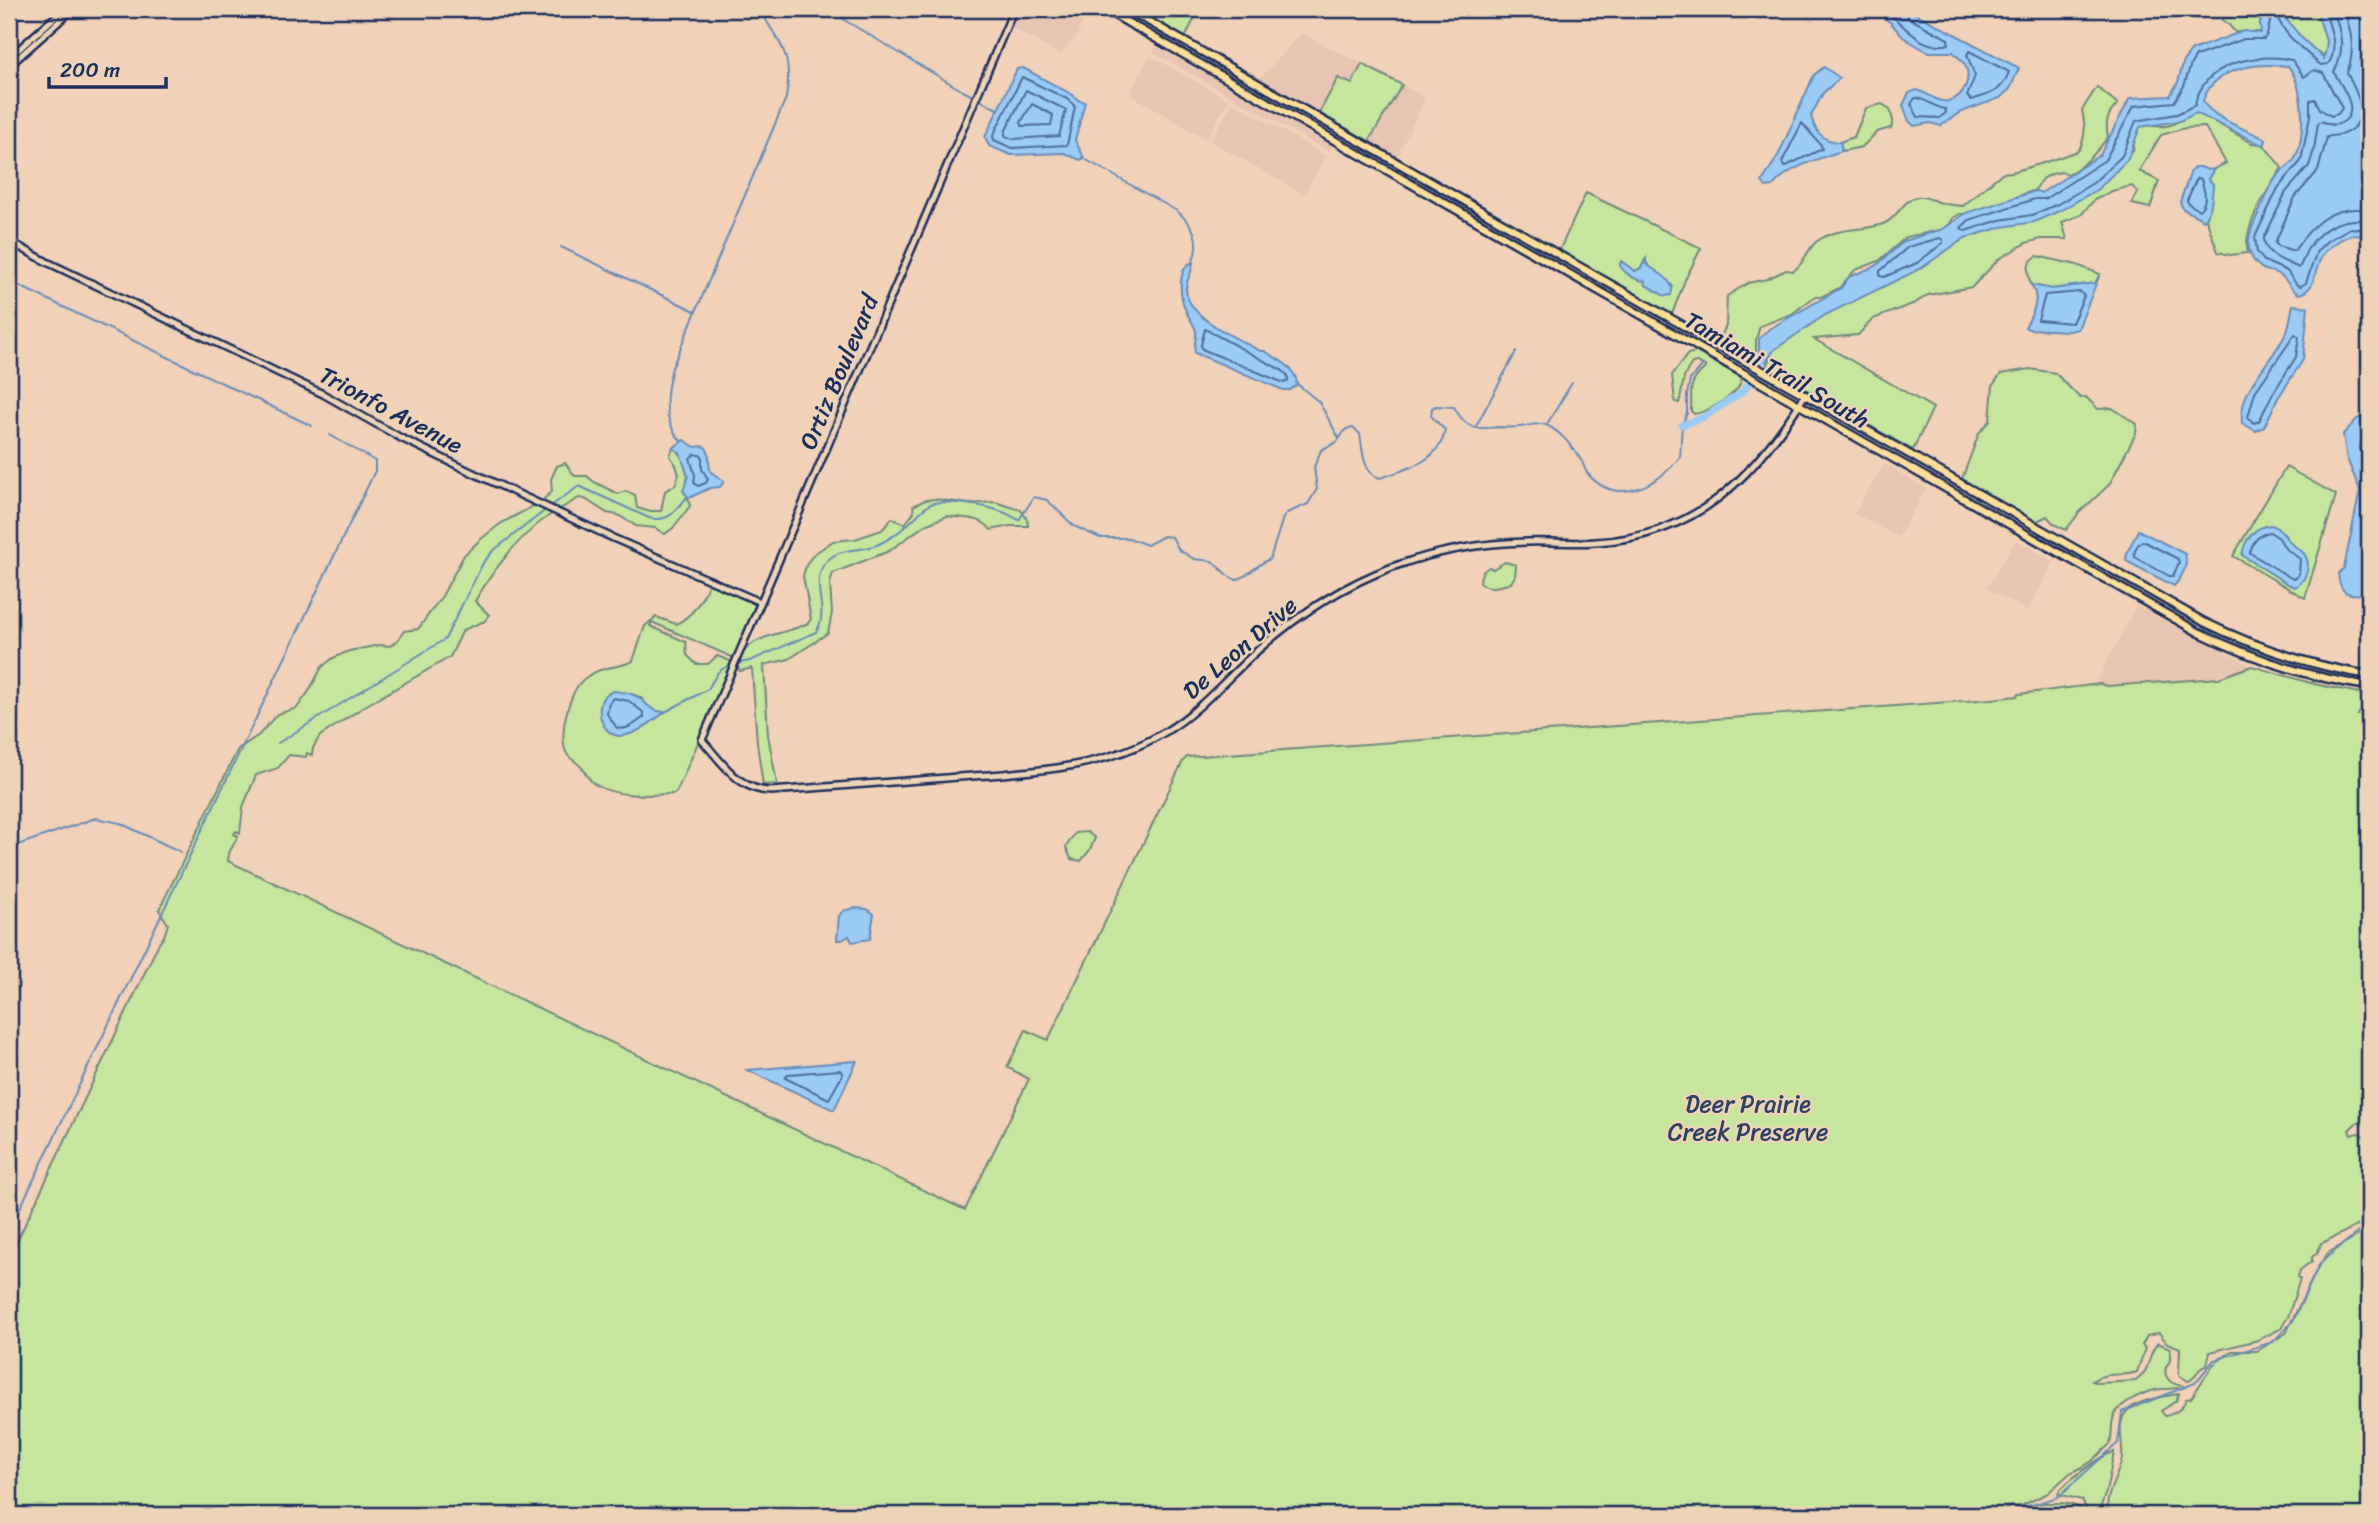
<svg xmlns="http://www.w3.org/2000/svg" width="2378" height="1524" font-family="Sriracha,sans-serif">
  <style>
    .built { fill: #e8c4b3 }
    .green { fill: #c6e59d; stroke: #708a7e; stroke-width: 2; fill-rule: evenodd }
    .water { fill: #9bcbf7; stroke: #688dba; stroke-width: 2 }
    .lines { fill: none; stroke-linecap: round; stroke-linejoin: round }
    .shore { stroke: #4e6d9b; stroke-width: 2 }
    .stream { stroke: #688dba; stroke-width: 2 }
    .river { stroke: #9bcbf7; stroke-width: 7 }
    .minor-casing { stroke: #1b2f5e; stroke-width: 10 }
    .major-casing { stroke: #1b2f5e; stroke-width: 11 }
    .minor { stroke: #eed4b6; stroke-width: 5 }
    .major { stroke: #fdde96; stroke-width: 6 }
    .labels { text-anchor: middle; dominant-baseline: central; stroke-width: 5; stroke-linejoin: round; paint-order: stroke }
    .street-label { font-size: 24px; fill: #1b2f5e; stroke: #eed4b6 }
    .park-label { font-size: 24px; fill: #2c4164; stroke: #eed4b6 }
  </style>
  <rect width="100%" height="100%" fill="#f1d1b7"/>
  <filter id="ink" filterUnits="userSpaceOnUse"><feTurbulence type="fractalNoise" baseFrequency=".0143" numOctaves="2"/><feDisplacementMap in="SourceGraphic" scale="14" xChannelSelector="R" yChannelSelector="G"/><feConvolveMatrix kernelMatrix="1 2 1 2 8 2 1 2 1" color-interpolation-filters="sRGB"/></filter>
  <g filter="url(#ink)">
    <g class="built">
      <polygon points="1016,9 1067,9 1081,16 1082,25 1076,37 1060,55 1008,25"/>
      <polygon points="1301,33 1362,64 1352,84 1338,78 1319,113 1260,79"/>
      <polygon points="1156,46 1204,73 1333,146 1329,152 1153,52"/>
      <polygon points="1150,56 1229,100 1206,139 1129,94"/>
      <polygon points="1402,85 1425,98 1397,157 1369,141"/>
      <polygon points="1233,102 1326,156 1304,194 1210,141"/>
      <polygon points="1885,464 1926,489 1898,537 1854,513"/>
      <polygon points="2016,540 2054,561 2028,611 1987,588"/>
      <polygon points="2136,606 2232,656 2252,666 2214,680 2107,686 2096,683"/>
    </g>
    <g class="green">
      <polygon points="1132,9 1199,9 1185,38"/>
      <polygon points="2228,9 2265,9 2260,23 2262,32 2235,32 2229,25 2222,20"/>
      <path d="M 2291,9 L 2301,9 L 2308,15 L 2311,14 L 2312,9 L 2317,9 L 2328,49 L 2325,56 C 2310,49 2293,32 2285,17 Z"/>
      <polygon points="1362,64 1402,85 1369,141 1319,113 1338,78 1352,84"/>
      <path d="M 2097,87 L 2118,104 C 2107,114 2105,123 2108,137 C 2096,152 2087,165 2068,174 L 2061,172 L 2052,174 L 2042,179 L 2035,190 L 1970,214 L 1960,214 L 1953,218 L 1950,224 L 1941,230 L 1906,237 L 1879,261 L 1855,270 L 1839,288 L 1821,297 L 1814,297 L 1792,314 L 1760,326 L 1756,340 L 1756,356 L 1745,353 L 1723,342 L 1722,334 L 1726,326 L 1727,296 L 1748,283 L 1767,279 L 1786,270 L 1793,271 C 1804,265 1806,251 1816,242 C 1837,226 1861,232 1883,224 C 1896,220 1903,200 1916,197 C 1925,195 1933,201 1942,203 C 1948,205 1956,205 1963,206 L 2002,173 L 2012,172 L 2040,164 L 2078,151 C 2087,137 2085,125 2082,110 Z"/>
      <polygon points="1882,104 1890,109 1893,121 1891,128 1877,132 1862,147 1842,151 1840,142 1854,137 1866,108"/>
      <path d="M 2192,109 L 2252,143 L 2263,144 L 2282,168 C 2269,188 2241,229 2248,253 L 2230,255 L 2218,252 L 2206,219 L 2211,202 L 2213,184 L 2208,179 L 2214,169 L 2226,163 L 2205,127 L 2185,128 L 2161,135 L 2139,171 L 2159,181 L 2150,208 L 2132,204 L 2138,192 L 2132,186 L 2112,191 L 2094,200 L 2081,215 L 2062,222 L 2067,239 L 2041,239 L 2026,243 L 1999,259 L 1972,287 L 1928,295 L 1915,303 L 1873,319 L 1858,335 L 1814,339 L 1933,408 L 1913,450 L 1766,367 L 1774,347 L 1806,326 L 1942,248 L 2123,159 L 2133,151 L 2136,128 L 2140,124 C 2166,128 2173,129 2192,109 Z"/>
      <path d="M 1586,193 L 1701,248 L 1685,280 L 1672,314 L 1559,251 ZM 1645,260 C 1650,272 1666,276 1673,287 L 1662,294 L 1646,285 L 1645,281 C 1635,280 1624,274 1620,264 L 1622,262 L 1635,271 L 1641,268 Z"/>
      <path d="M 2037,256 L 2077,265 L 2100,274 L 2096,283 L 2052,289 L 2031,285 C 2027,273 2025,263 2037,256 Z"/>
      <path d="M 1696,352 L 1742,378 C 1742,380 1738,389 1737,389 C 1728,400 1707,412 1694,414 L 1691,411 C 1692,389 1687,384 1705,368 L 1705,366 L 1697,362 L 1692,363 C 1680,380 1684,386 1679,403 L 1675,402 L 1672,375 L 1688,354 Z"/>
      <polygon points="2030,369 2055,373 2080,398 2086,397 2098,409 2112,408 2137,424 2136,433 2109,485 2079,513 2066,530 2054,524 2047,516 2035,522 1962,479 1979,433 1990,421 1993,385 2001,374"/>
      <polygon points="673,448 680,453 689,476 685,487 690,506 673,528 665,534 655,528 636,526 618,515 607,513 585,499 579,498 558,510 541,502 552,491 551,479 557,466 565,463 575,476 587,476 594,482 618,494 626,491 635,495 637,508 647,511 661,511 665,491 675,485 679,475 676,465 670,456"/>
      <path d="M 2286,467 L 2336,495 L 2305,598 L 2233,556 ZM 2284,534 L 2290,543 L 2304,554 L 2292,586 L 2242,555 Z"/>
      <path d="M 935,499 L 968,504 L 995,502 L 1021,510 L 1027,519 L 1028,526 L 1010,526 L 991,530 C 980,515 962,519 947,516 L 925,525 L 889,551 L 833,573 L 830,583 L 832,613 L 828,633 L 789,659 L 764,665 L 768,735 L 777,784 L 763,785 L 757,743 L 752,668 L 740,671 L 737,666 C 746,632 782,637 808,623 L 811,619 L 803,576 L 807,563 L 814,554 L 833,541 L 855,539 L 882,530 L 892,518 L 905,524 L 914,512 L 913,506 L 925,500 Z"/>
      <path d="M 535,505 L 553,513 C 519,535 495,567 475,601 L 489,615 L 485,621 L 463,630 L 450,657 L 365,706 L 320,736 L 313,748 L 312,755 L 307,753 L 306,757 L 289,755 L 278,768 L 256,775 L 243,807 L 240,833 L 236,831 L 234,834 L 238,836 L 229,853 L 228,861 L 965,1210 L 1029,1079 L 1007,1067 L 1026,1030 L 1048,1040 L 1183,761 L 1187,757 L 1992,699 L 2017,696 L 2019,694 L 2100,684 L 2107,686 L 2219,678 L 2252,666 L 2314,684 L 2369,695 L 2358,715 L 2369,717 L 2369,1128 L 2362,1123 L 2356,1123 L 2349,1130 L 2351,1135 L 2358,1133 L 2369,1139 L 2369,1220 L 2322,1243 L 2317,1253 L 2312,1257 L 2312,1261 L 2300,1270 L 2298,1277 L 2300,1279 L 2288,1317 L 2280,1329 L 2258,1340 L 2210,1352 L 2207,1365 L 2200,1369 L 2191,1380 L 2188,1381 L 2179,1375 L 2180,1348 L 2167,1343 L 2159,1333 L 2147,1336 L 2142,1345 L 2145,1348 L 2137,1372 C 2120,1378 2108,1370 2092,1381 L 2098,1383 L 2136,1381 C 2153,1368 2146,1355 2158,1343 L 2170,1348 L 2170,1361 C 2159,1374 2169,1385 2184,1386 C 2174,1390 2172,1388 2162,1389 C 2148,1390 2119,1402 2114,1416 C 2110,1425 2113,1434 2110,1444 L 2092,1461 L 2081,1468 L 2070,1473 L 2048,1493 L 2021,1506 L 2009,1507 L 1998,1515 L 9,1515 L 9,1258 L 158,945 L 164,936 L 168,924 L 159,910 L 238,749 L 259,735 L 277,714 L 297,708 L 309,691 L 322,667 L 333,658 L 349,651 L 380,645 L 390,646 L 397,641 L 404,631 L 418,629 L 442,596 L 464,555 L 481,539 L 500,524 Z"/>
      <path d="M 1505,562 L 1516,565 L 1515,576 L 1511,583 C 1501,586 1489,590 1480,583 C 1480,575 1482,571 1489,567 L 1493,569 Z"/>
      <path d="M 709,583 L 758,604 L 734,658 L 652,622 L 650,626 L 686,642 L 687,655 L 696,664 L 708,664 L 717,656 L 733,662 L 677,791 L 674,794 C 650,795 618,798 596,785 C 589,781 587,775 583,769 C 579,763 571,760 567,754 C 557,738 569,690 584,679 C 603,664 614,670 633,661 L 645,626 L 656,617 L 676,624 C 693,616 702,600 709,583 ZM 618,692 C 625,694 635,693 641,698 C 650,708 648,711 665,712 C 650,724 620,748 605,726 C 600,719 599,708 602,699 Z"/>
      <polygon points="1087,832 1095,838 1090,850 1081,861 1071,859 1066,847 1075,833"/>
      <path d="M 2369,1229 L 2369,1240 L 2363,1250 L 2365,1252 L 2369,1249 L 2369,1515 L 2109,1515 C 2102,1499 2119,1475 2122,1458 C 2124,1443 2115,1424 2127,1411 C 2137,1400 2164,1396 2179,1394 L 2176,1401 L 2161,1411 L 2165,1416 C 2175,1414 2183,1408 2186,1399 L 2191,1398 L 2213,1365 L 2232,1351 L 2257,1351 L 2286,1333 L 2317,1269 L 2328,1253 Z"/>
      <path d="M 2114,1452 L 2106,1492 L 2098,1514 L 2093,1515 L 2086,1509 L 2082,1500 L 2058,1494 C 2060,1485 2104,1454 2114,1452 Z"/>
      <path d="M 2044,1503 C 2059,1503 2078,1501 2086,1515 L 2017,1515 Z"/>
    </g>
    <g class="water">
      <path d="M 1871,9 L 1907,9 L 2019,68 L 2010,89 L 2000,98 L 1959,113 L 1941,126 L 1930,123 L 1914,126 L 1909,121 L 1903,105 L 1909,93 L 1917,90 C 1928,93 1937,103 1948,101 C 1964,98 1972,78 1965,65 C 1962,60 1957,56 1953,52 L 1929,52 L 1919,47 L 1903,37 L 1891,23 Z"/>
      <path d="M 2267,9 L 2294,9 L 2285,18 L 2302,38 L 2324,59 L 2327,43 L 2316,9 L 2369,9 L 2369,237 C 2356,234 2349,234 2337,242 C 2331,246 2324,251 2321,258 C 2313,272 2317,290 2299,294 C 2290,290 2288,280 2280,275 C 2274,271 2265,272 2260,267 C 2238,249 2253,224 2263,204 C 2267,194 2271,183 2278,175 C 2283,169 2290,166 2294,160 C 2307,139 2304,84 2288,66 C 2258,63 2214,66 2203,101 C 2211,118 2248,130 2266,139 L 2265,144 L 2262,145 L 2196,113 L 2180,121 L 2140,127 L 2128,159 L 2098,189 L 2061,210 L 2034,222 L 2002,227 L 1965,238 L 1920,269 L 1825,315 L 1774,350 L 1766,362 L 1759,358 L 1759,339 L 1769,329 L 1841,288 L 1849,277 L 1876,266 L 1904,241 L 1943,229 L 1966,213 L 2036,191 L 2041,193 L 2100,155 L 2130,98 L 2170,96 L 2178,82 L 2184,60 L 2192,50 L 2243,31 L 2261,33 L 2260,23 Z"/>
      <path d="M 1824,67 L 1840,78 L 1823,93 L 1811,116 C 1815,132 1823,142 1840,142 L 1842,151 C 1820,158 1788,167 1773,186 L 1766,187 L 1762,182 L 1779,154 L 1814,75 Z"/>
      <polygon points="1023,68 1073,95 1078,100 1085,102 1075,140 1084,158 1080,160 1064,153 1011,155 989,146 985,137 1017,69"/>
      <path d="M 2200,167 L 2208,170 L 2214,169 L 2208,179 L 2213,184 C 2212,195 2212,212 2204,220 L 2183,209 L 2180,202 L 2191,171 L 2195,167 Z"/>
      <path d="M 1646,259 L 1646,264 C 1656,272 1677,280 1671,295 L 1665,296 L 1646,285 L 1645,281 C 1635,280 1626,274 1620,266 L 1621,261 L 1635,271 L 1641,268 Z"/>
      <path d="M 1193,262 C 1193,271 1186,280 1186,289 C 1186,318 1239,339 1260,351 L 1265,351 C 1279,361 1296,366 1297,385 L 1290,390 L 1283,390 L 1195,353 C 1193,344 1197,339 1196,331 C 1194,324 1189,318 1186,311 C 1180,298 1176,268 1193,262 Z"/>
      <path d="M 2100,274 L 2078,329 L 2070,331 L 2028,329 L 2025,327 C 2033,314 2041,298 2031,285 L 2052,289 L 2095,283 Z"/>
      <path d="M 2293,305 L 2308,307 L 2303,360 L 2278,398 L 2264,427 L 2256,431 L 2242,423 C 2238,386 2274,362 2287,331 C 2290,323 2291,313 2293,305 Z"/>
      <path d="M 2369,409 L 2369,430 L 2362,435 L 2360,448 L 2369,477 L 2369,522 L 2361,553 L 2361,594 C 2344,596 2340,590 2338,574 L 2344,568 L 2360,490 L 2347,459 L 2343,434 L 2357,419 L 2364,416 Z"/>
      <path d="M 684,440 L 695,447 L 704,446 C 712,453 707,462 711,472 L 724,481 L 720,487 L 710,488 L 689,498 L 683,491 L 688,476 L 680,453 L 673,448 Z"/>
      <path d="M 2272,525 C 2281,529 2283,534 2289,541 C 2293,547 2303,549 2306,557 C 2311,567 2305,582 2295,587 L 2288,584 L 2242,555 C 2245,538 2255,526 2272,525 Z"/>
      <path d="M 2138,530 L 2185,554 C 2189,566 2181,578 2174,586 L 2126,561 L 2127,553 Z"/>
      <path d="M 614,691 C 620,692 626,692 631,694 C 646,698 646,712 665,712 C 654,720 635,736 620,736 C 598,735 591,696 614,691 Z"/>
      <polygon points="855,908 867,909 874,914 870,939 852,942 849,936 842,940 837,940 839,916 843,911"/>
      <polygon points="857,1061 834,1110 747,1070"/>
    </g>
    <g class="lines">
      <g class="shore">
        <path d="M 1883,9 C 1904,23 1920,52 1949,44 L 1948,39 L 1909,18 L 1905,9"/>
        <path d="M 2324,9 C 2329,25 2340,49 2328,64 L 2321,65 L 2318,63 C 2304,50 2282,34 2277,15 L 2273,15 C 2267,23 2271,32 2264,39 L 2244,39 L 2196,56 L 2191,64 L 2184,86 L 2174,102 L 2134,106 L 2105,160 L 2045,199 L 2035,199 L 1969,220 L 1961,228 L 1965,231 L 2000,220 L 2032,215 L 2058,204 L 2093,183 L 2122,156 L 2136,121 L 2177,114 L 2195,105 C 2203,63 2256,52 2292,60 L 2304,77 L 2314,70 L 2323,73 L 2342,108 L 2338,114 L 2331,116 L 2320,109 L 2315,99 L 2310,100 L 2310,116 L 2301,161 L 2278,188 L 2255,237 L 2257,252 L 2264,261 L 2287,271 L 2297,285 L 2301,286 L 2306,283 L 2317,251 L 2327,241 L 2350,228 L 2369,230"/>
        <path d="M 2333,9 C 2341,32 2346,51 2334,72 C 2341,86 2361,110 2343,122 C 2335,127 2328,124 2321,121 L 2318,123 L 2314,150 L 2309,166 L 2286,192 L 2264,238 C 2264,256 2285,261 2299,268 C 2303,262 2304,254 2309,247 C 2323,225 2345,217 2369,221"/>
        <path d="M 2344,9 C 2351,32 2356,50 2347,73 C 2357,93 2374,121 2343,134 C 2338,136 2332,135 2327,137 L 2318,171 L 2295,197 L 2275,243 L 2278,246 L 2294,251 C 2313,223 2332,204 2369,210"/>
        <path d="M 1969,51 L 2009,72 C 2001,94 1990,93 1971,100 L 1967,96 L 1975,76 L 1967,55 Z"/>
        <polygon points="1022,77 1069,100 1075,107 1067,145 1012,148 994,140 993,136"/>
        <polygon points="1026,90 1066,110 1059,136 1013,139 1005,136 1005,132"/>
        <path d="M 1915,98 C 1926,98 1934,108 1945,109 L 1946,113 L 1939,118 L 1918,117 L 1911,104 Z"/>
        <polygon points="1032,104 1053,115 1051,125 1022,126 1021,122"/>
        <polygon points="1802,123 1821,145 1822,149 1784,167 1782,162"/>
        <path d="M 2197,178 L 2201,179 C 2204,190 2209,201 2199,210 L 2189,204 L 2187,200 Z"/>
        <polygon points="1940,238 1943,240 1943,243 1917,263 1884,277 1880,276 1880,271 1908,247"/>
        <polygon points="2080,292 2084,296 2072,323 2038,320 2045,295"/>
        <polygon points="1205,329 1283,371 1288,376 1288,381 1284,383 1202,349 1201,345"/>
        <polygon points="2295,334 2299,337 2296,357 2272,395 2259,421 2254,423 2248,417 2255,392"/>
        <polygon points="695,454 702,456 702,469 708,479 706,483 698,486 694,483 695,475 690,458"/>
        <path d="M 2270,532 L 2279,538 L 2285,548 L 2300,559 L 2299,574 L 2295,579 L 2291,578 L 2250,553 C 2252,542 2260,533 2270,532 Z"/>
        <path d="M 2143,541 L 2178,559 L 2179,563 L 2173,576 L 2169,576 L 2135,557 C 2133,552 2138,542 2143,541 Z"/>
        <path d="M 613,698 L 629,701 L 644,713 L 644,717 C 636,723 627,731 617,728 L 607,714 L 609,703 Z"/>
        <polygon points="840,1070 843,1074 829,1099 785,1078 788,1074"/>
      </g>
      <g class="stream">
        <polyline points="834,9 846,21 963,91 999,110"/>
        <path d="M 1083,158 L 1177,211 C 1194,226 1201,239 1193,261"/>
        <polyline points="561,247 695,311"/>
        <polyline points="9,281 312,426"/>
        <polyline points="1296,383 1319,402 1339,438"/>
        <polyline points="1547,424 1572,383"/>
        <polyline points="1475,428 1516,352"/>
        <path d="M 681,441 C 662,421 665,394 672,368 L 786,98 C 789,79 790,61 780,43 C 774,31 765,22 761,9"/>
        <path d="M 551,506 L 579,486 L 649,518 C 669,523 675,511 687,497"/>
        <path d="M 739,663 L 750,661 L 816,632 C 830,611 811,586 823,566 C 837,544 861,554 881,543 C 890,539 899,532 907,525 C 915,519 922,508 931,504 C 943,499 987,506 1000,511 C 1007,513 1013,517 1019,520 L 1034,497 L 1047,500 L 1074,526 L 1100,538 L 1129,538 L 1147,545 L 1164,536 L 1172,537 L 1179,550 L 1194,559 L 1212,561 L 1227,575 L 1236,580 C 1249,576 1257,564 1270,559 L 1283,518 L 1287,513 L 1308,504 L 1317,489 L 1314,467 L 1321,450 L 1337,442 L 1346,429 L 1353,428 L 1360,434 C 1363,450 1362,473 1380,478 C 1406,469 1440,462 1445,430 L 1431,416 L 1432,408 L 1436,406 L 1454,407 C 1466,429 1475,430 1498,427 C 1505,427 1512,428 1520,427 C 1528,426 1538,422 1546,425 C 1559,430 1574,448 1581,460 C 1584,464 1584,470 1588,474 C 1617,508 1658,485 1680,457 L 1682,425 L 1687,413 L 1687,395 L 1690,380 L 1702,366"/>
        <polyline points="665,712 708,689 718,672 729,665"/>
        <polyline points="278,743 445,639 483,563 493,551 547,509"/>
        <polyline points="9,848 96,818 120,823 181,852"/>
        <polyline points="9,1231 375,471 375,461 330,435"/>
        <polyline points="2012,1515 2018,1509 2058,1497 2118,1443 2122,1412 2195,1383 2214,1360 2273,1342 2293,1321 2320,1263 2363,1228 2369,1228"/>
      </g>
      <polyline class="river" points="1682,425 1704,417 1744,391 1766,353"/>
      <defs>
        <g id="minor">
          <path d="M 1014,9 L 702,740 C 722,762 739,791 771,791 C 830,787 888,782 946,778 C 1021,772 1099,772 1165,732 C 1201,710 1226,679 1257,651 C 1297,615 1344,585 1395,566 C 1437,551 1481,543 1526,542 C 1549,541 1573,544 1596,542 C 1698,536 1754,477 1805,395"/>
          <polyline points="9,58 64,9"/>
          <polyline points="9,66 73,9"/>
          <polyline points="9,241 47,262 323,394 401,438 469,471 613,538 760,602"/>
        </g>
        <g id="major">
          <path d="M 1104,9 L 2198,632 C 2253,659 2309,678 2369,686"/>
          <path d="M 1127,9 L 2204,622 C 2257,648 2311,666 2369,675"/>
        </g>
      </defs>
      <use href="#minor" class="minor-casing"/>
      <use href="#major" class="major-casing"/>
      <use href="#minor" class="minor"/>
      <use href="#major" class="major"/>
    </g>
  </g>
  <g class="labels">
    <g class="street-label">
      <text transform="translate(1777 370) rotate(30)">Tamiami Trail South</text>
      <text transform="translate(839 372) rotate(-67)">Ortiz Boulevard</text>
      <text transform="translate(391 410) rotate(28)">Trionfo Avenue</text>
      <text transform="translate(1240 648) rotate(-41)">De Leon Drive</text>
    </g>
    <g class="park-label">
      <text x="1748" y="1104">Deer Prairie<tspan x="1748" dy="28">Creek Preserve</tspan></text>
    </g>
  </g>
  <rect width="2378" height="1524" fill="none" stroke="#eed4b6" stroke-width="35"/>
  <rect x="18" y="18" width="2343" height="1489" fill="none" stroke="#1b2f5e" stroke-width="2.5" filter="url(#ink)"/>
  <path d="M49 77v10h117v-10" fill="none" stroke="#1b2f5e" stroke-width="3.5"/>
  <text x="60" y="77" font-size="21" fill="#1b2f5e" stroke="#eed4b6" stroke-width="5" paint-order="stroke">200 m</text>
</svg>
